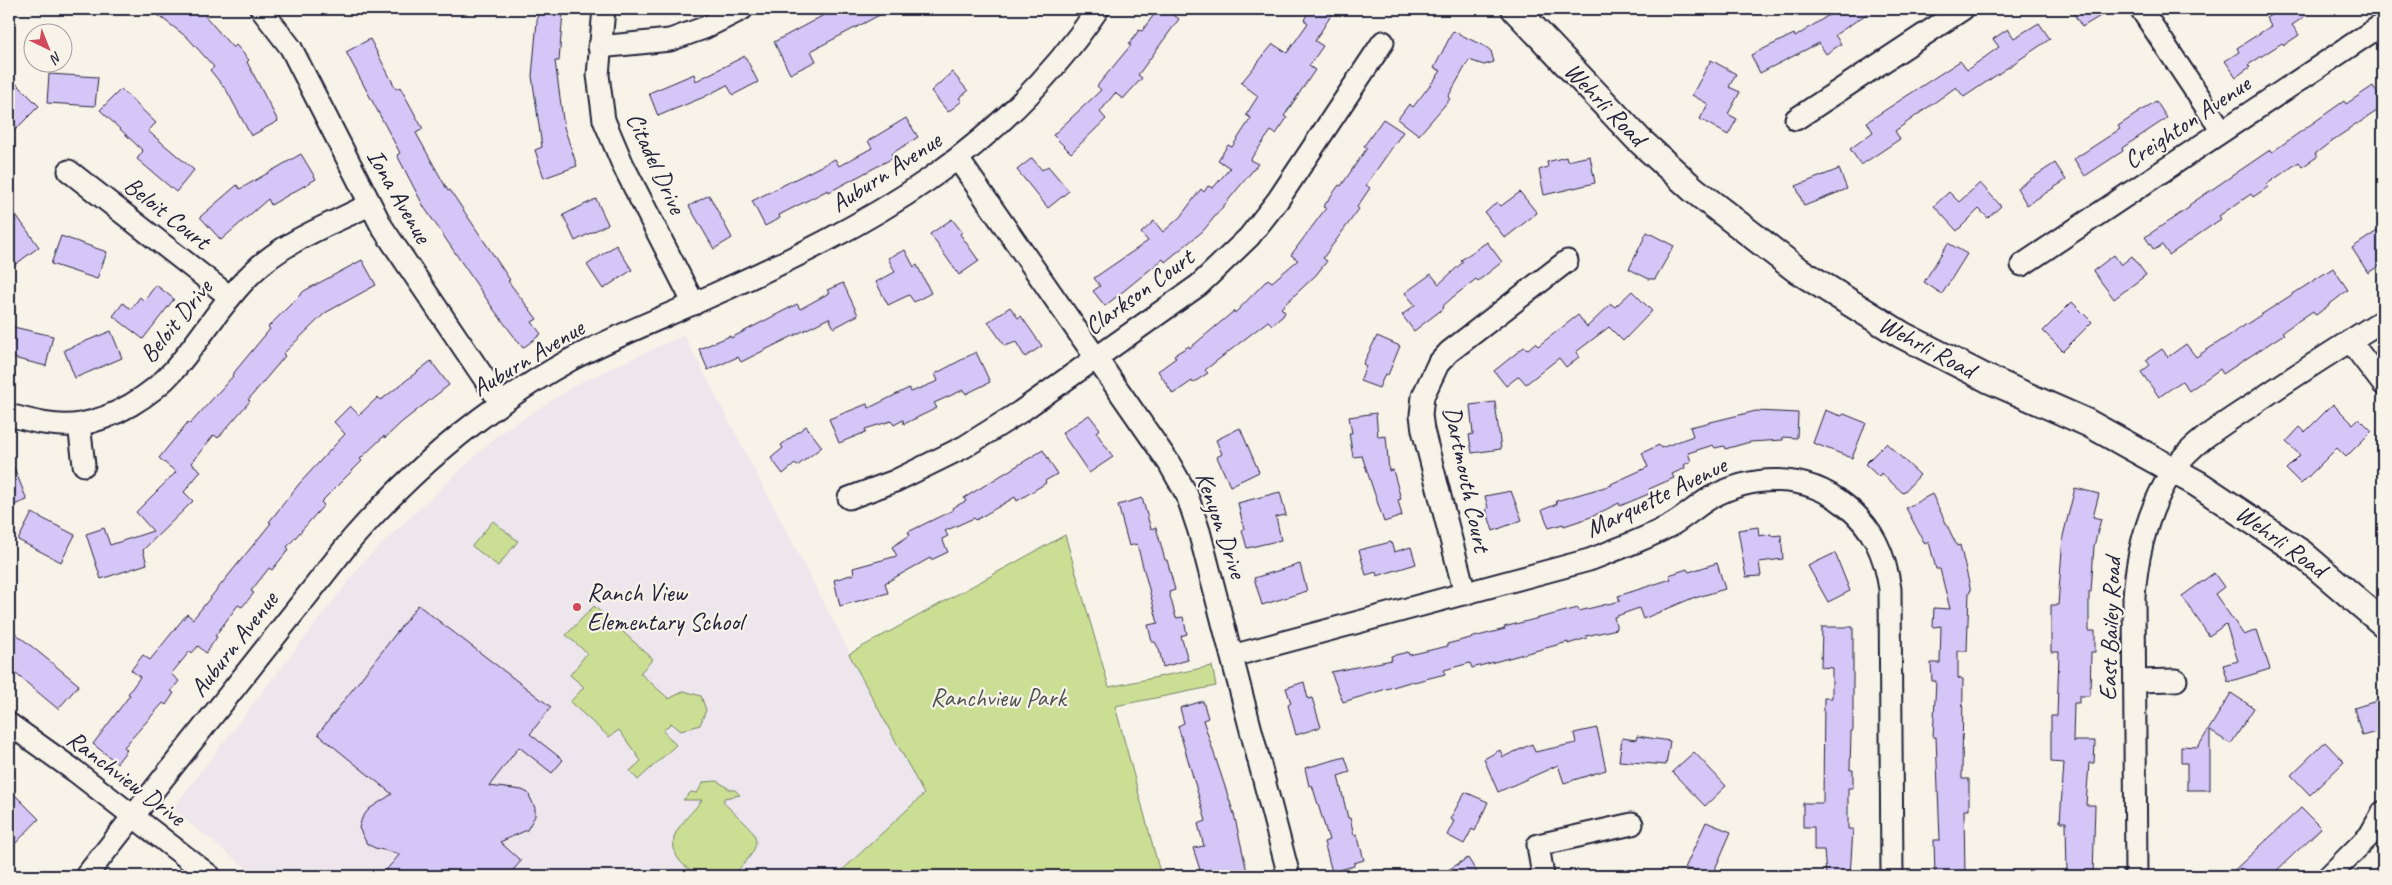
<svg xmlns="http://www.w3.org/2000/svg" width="2392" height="885" font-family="Caveat,sans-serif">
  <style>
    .built { fill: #ede6ed }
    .green { fill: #cbdf94; stroke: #768068 }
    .building { fill: #d5c6f8; stroke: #22223b }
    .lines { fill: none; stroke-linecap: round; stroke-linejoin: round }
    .minor-casing { stroke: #22223b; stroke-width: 25 }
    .tertiary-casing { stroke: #22223b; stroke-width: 30 }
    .minor { stroke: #f7f3e8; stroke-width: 21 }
    .tertiary { stroke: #f7f3e8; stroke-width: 26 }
    .poi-dot { fill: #d1495b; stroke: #f7f3e8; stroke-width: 2 }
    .labels { text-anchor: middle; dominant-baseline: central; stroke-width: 4.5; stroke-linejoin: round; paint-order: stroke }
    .street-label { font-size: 25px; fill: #22223b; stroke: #f7f3e8 }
    .poi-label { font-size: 25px; fill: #22223b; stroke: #f7f3e8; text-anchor: start }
    .park-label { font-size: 25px; fill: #4c5151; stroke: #f7f3e8 }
  </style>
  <rect width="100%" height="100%" fill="#f7f3e8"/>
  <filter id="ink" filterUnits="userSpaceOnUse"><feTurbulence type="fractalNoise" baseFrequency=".02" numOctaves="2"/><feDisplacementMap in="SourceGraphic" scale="10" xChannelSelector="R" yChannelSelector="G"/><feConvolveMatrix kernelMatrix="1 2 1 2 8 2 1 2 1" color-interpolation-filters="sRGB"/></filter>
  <g filter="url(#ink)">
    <polygon class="built" points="684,335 924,795 836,876 256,876 172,809 364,561 499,434 579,383"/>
    <g class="green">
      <polygon points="493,521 518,541 498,566 472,546"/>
      <polygon points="1065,535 1109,687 1212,666 1216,686 1115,706 1161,876 836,876 924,794 849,654"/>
      <polygon points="594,606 653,659 640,673 669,699 684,691 701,696 706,710 700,725 681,731 671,723 663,731 676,745 638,780 630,771 641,761 619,730 609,737 570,702 584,687 570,675 587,653 566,635"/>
      <path d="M 717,781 L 731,790 L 735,790 L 740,795 L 724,798 L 724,803 C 755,834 772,837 734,874 C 709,883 669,869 674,838 C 675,829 695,809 702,800 L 683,800 L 691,792 L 697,793 L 704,782 Z"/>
    </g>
    <g class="building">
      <polygon points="150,9 199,9 233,48 236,45 249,60 247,62 278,121 251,136 227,91 210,70 214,67 188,38"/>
      <polygon points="835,9 891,9 811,51 816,61 790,74 774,42"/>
      <polygon points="1158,9 1165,9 1179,19 1138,75 1142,78 1123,99 1115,93 1100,112 1106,119 1071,153 1053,135 1101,90 1097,86 1131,45 1129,44 1139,30 1142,31"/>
      <polygon points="1310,9 1335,9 1315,41 1323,46 1309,66 1315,70 1284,116 1287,118 1276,134 1271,131 1250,160 1258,164 1203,231 1165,262 1163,259 1105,306 1093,291 1100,286 1094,278 1148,241 1141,233 1154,221 1163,232 1180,217 1201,189 1204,192 1208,186 1213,188 1230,168 1218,160 1228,145 1232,147 1251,118 1246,115 1258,96 1241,83 1273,44 1287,53 1308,23 1304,20"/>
      <polygon points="1838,9 1874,9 1835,35 1841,44 1826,54 1819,43 1760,73 1751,55 1794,34 1795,37"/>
      <polygon points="2071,9 2112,9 2082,27"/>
      <polygon points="2281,9 2316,9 2292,25 2299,35 2284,45 2282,43 2248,65 2250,67 2236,77 2225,61 2239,52 2237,48 2271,26 2266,18"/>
      <polygon points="538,10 563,12 559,61 555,61 564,127 577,166 544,178 535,150 542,147 532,76"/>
      <polygon points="2039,23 2050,39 1964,97 1956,87 1895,131 1900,139 1861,165 1850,149 1873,132 1867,122 1960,61 1967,70 1999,47 1993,39 2008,29 2014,38"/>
      <polygon points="1453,31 1486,47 1491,51 1494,62 1484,65 1469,60 1448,97 1450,99 1419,135 1398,119 1409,104 1413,107 1441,71 1434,68"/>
      <polygon points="370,39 396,89 400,87 423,129 416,133 448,191 450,190 510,280 508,281 537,319 532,322 541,334 523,348 494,310 424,207 397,155 400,153 346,52"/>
      <polygon points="745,56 758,82 733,95 727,85 704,97 658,116 649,93 694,74 696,81"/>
      <polygon points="1711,60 1736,74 1729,87 1740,92 1728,114 1737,119 1728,135 1700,119 1708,104 1692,95"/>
      <polygon points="952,72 968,91 959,98 962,101 948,112 931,91"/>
      <polygon points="49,74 98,77 95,106 47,103"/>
      <polygon points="17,84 39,106 9,136 9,92"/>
      <polygon points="2373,86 2383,102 2383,107 2333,140 2315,154 2317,157 2302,167 2299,162 2267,184 2268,187 2253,197 2251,194 2219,216 2221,219 2169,255 2162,245 2154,250 2145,237 2190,207 2189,205 2270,150 2272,152 2344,101 2346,104"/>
      <polygon points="121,89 156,123 148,131 194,170 176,192 137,159 143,151 100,110"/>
      <polygon points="2156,101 2167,118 2122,148 2123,151 2085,176 2074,159 2120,129 2118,126"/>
      <polygon points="906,118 918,137 891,154 893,158 829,192 828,190 779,215 780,218 765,226 752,201 835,159 839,166 872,148 868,141"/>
      <polygon points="1383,119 1403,132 1366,185 1370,188 1357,207 1359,209 1323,258 1327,261 1316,275 1281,308 1285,312 1283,316 1272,325 1268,321 1205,370 1208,373 1193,383 1192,381 1173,394 1158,371 1176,358 1174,355 1189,346 1190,348 1234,311 1235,313 1268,279 1272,282 1298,260 1291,255 1326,208 1323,207 1339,185 1341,186 1358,161 1367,148 1364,146"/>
      <polygon points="301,154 316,179 271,205 268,199 221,240 200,217 237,185 240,189"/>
      <polygon points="1590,156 1595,183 1544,195 1539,170 1548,167 1547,162 1566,157 1567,161"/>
      <polygon points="1032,158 1042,170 1048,166 1069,191 1048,208 1017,170"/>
      <polygon points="2055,163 2066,180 2027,205 2017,188"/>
      <polygon points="1839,169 1847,189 1804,206 1796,186"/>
      <polygon points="1980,183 2001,206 1988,218 1979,209 1957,231 1934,206 1949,192 1959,202"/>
      <polygon points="1520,192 1537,213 1505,238 1485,213 1497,202 1501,206"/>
      <polygon points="709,195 732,238 714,249 689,206"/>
      <polygon points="596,199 608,224 575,241 563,215"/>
      <polygon points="9,205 39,247 9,269"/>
      <polygon points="952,219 962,232 960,234 979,261 959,275 930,234"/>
      <polygon points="2383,227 2383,263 2368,273 2352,248"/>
      <polygon points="1647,232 1674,246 1655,279 1649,279 1629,269"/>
      <polygon points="61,236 107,252 97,279 51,264"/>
      <polygon points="1487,242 1502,262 1478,281 1476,279 1453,297 1443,306 1444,308 1414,331 1402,315 1415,305 1405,293 1431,274 1439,284 1463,262 1461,260"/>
      <polygon points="1948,243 1967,254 1942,294 1924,282"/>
      <polygon points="616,245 632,270 603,289 587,265"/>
      <polygon points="905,250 914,267 917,265 931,293 914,302 909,295 888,305 876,282 895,272 888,258"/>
      <polygon points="2114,255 2121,265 2132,256 2146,275 2114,299 2093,271"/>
      <polygon points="362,260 376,285 325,313 283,354 285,356 248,400 250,401 218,438 214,435 191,463 201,471 184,492 193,501 143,550 147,564 101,579 86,534 104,528 110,545 153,531 136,512 176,472 159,458 188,422 190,424 233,376 232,375 270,329 268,327 304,291"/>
      <polygon points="2333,268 2348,290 2316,315 2313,311 2282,332 2284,334 2223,374 2220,369 2189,391 2182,381 2159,397 2141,372 2150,365 2146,360 2162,349 2168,357 2186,344 2196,357"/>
      <polygon points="843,283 858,315 834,328 829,318 741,362 738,357 708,370 699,349 730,336 731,338 797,304 800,309 829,293 827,290"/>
      <polygon points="156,285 174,299 143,339 113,316 123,303 131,309 140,297 144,301"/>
      <polygon points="1632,291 1652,311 1623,341 1609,327 1576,352 1579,357 1566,367 1559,358 1526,384 1519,376 1506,386 1494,371 1524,347 1527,350 1535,343 1538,346 1578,315 1587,327 1611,304 1615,307"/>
      <polygon points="2072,302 2092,322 2063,351 2043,331"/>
      <polygon points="1010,307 1018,318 1021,316 1042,346 1025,357 1016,342 1005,346 988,322"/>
      <polygon points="9,326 53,336 46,366 9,357"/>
      <polygon points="111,331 122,358 75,378 64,350"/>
      <polygon points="1377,336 1400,346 1388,375 1385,374 1379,388 1360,381 1366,366 1363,364"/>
      <polygon points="976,352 990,382 966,394 963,390 934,403 937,408 904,424 903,420 894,425 891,421 865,429 866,432 839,443 829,419 867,404 869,408 909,388 911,392 938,381 935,374"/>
      <polygon points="431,361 449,385 402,422 385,438 384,436 360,459 362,461 321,502 324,505 287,547 289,549 272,570 269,568 251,591 254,593 242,607 238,605 215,636 217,637 206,653 198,646 192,653 190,651 171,674 179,681 171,691 174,693 166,705 163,703 124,747 127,750 117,763 93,744 130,695 128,694 140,677 131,670 143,655 150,660 187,614 193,619 271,523 269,522 299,484 345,434 334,422 350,406 359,415 378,397 381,400"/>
      <polygon points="1495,402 1501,449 1472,453 1469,435 1473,434 1470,405"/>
      <polygon points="2333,404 2353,424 2359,418 2372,431 2346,457 2337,448 2301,484 2286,469 2300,455 2286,442 2300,427 2305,432"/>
      <polygon points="1825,410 1841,416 1844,414 1866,423 1852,458 1813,443"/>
      <polygon points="1756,411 1798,413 1797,438 1783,437 1783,440 1750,442 1725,449 1724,446 1715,448 1713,445 1688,453 1691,461 1684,465 1685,468 1672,474 1674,478 1649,489 1651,493 1620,506 1619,503 1591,517 1564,526 1563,524 1549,528 1542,510 1557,504 1556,501 1612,485 1611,484 1648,467 1642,453 1659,445 1661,448 1693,436 1690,427"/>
      <polygon points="1376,413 1378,437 1386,436 1389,471 1393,470 1401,499 1398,500 1402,516 1384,522 1362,456 1353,457 1349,433 1352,433 1349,417"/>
      <polygon points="1089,415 1100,429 1096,432 1113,457 1089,473 1062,433"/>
      <polygon points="806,426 822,447 797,466 795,464 783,474 771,458 783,448 781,445"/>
      <polygon points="1240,428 1259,472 1230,486 1217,457 1222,454 1216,440"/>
      <polygon points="1886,443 1920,475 1903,493 1881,473 1879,477 1865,464"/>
      <polygon points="1043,450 1057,474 1045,481 1046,483 1017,501 1015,497 976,520 974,518 945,531 948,536 942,539 948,552 931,560 930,558 885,583 888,593 840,606 834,580 854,574 853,568 897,556 892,547 910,535 908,532 953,510 952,508 966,501 964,498"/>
      <polygon points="9,455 27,500 9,507"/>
      <polygon points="2075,488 2099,494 2093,517 2101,519 2094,546 2091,592 2089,592 2089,631 2095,631 2095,652 2091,652 2090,696 2079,696 2079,703 2074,703 2073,741 2095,741 2094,763 2089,763 2086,805 2095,805 2093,876 2067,876 2066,822 2060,822 2064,763 2051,762 2051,716 2057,716 2059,652 2051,652 2051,605 2058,605 2063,536"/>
      <polygon points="1511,491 1522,520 1493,531 1486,509 1488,508 1485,496"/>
      <polygon points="1280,492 1286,515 1276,517 1281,540 1247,548 1242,530 1244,529 1238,503"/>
      <polygon points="1932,494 1957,546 1960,545 1971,591 1969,592 1967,651 1958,651 1958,678 1963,679 1962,779 1969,779 1969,810 1964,810 1965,876 1935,876 1934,840 1940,840 1936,737 1933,737 1936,681 1932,681 1931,663 1940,663 1941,626 1933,627 1934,608 1950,609 1940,569 1936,569 1929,542 1925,544 1906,508"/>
      <polygon points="1142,498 1151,529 1156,527 1165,560 1167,560 1175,590 1169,592 1176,618 1183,617 1187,634 1181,636 1188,660 1163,667 1159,649 1155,642 1152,642 1148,625 1158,623 1137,544 1129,546 1118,505"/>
      <polygon points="32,513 75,535 61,562 18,540"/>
      <polygon points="1758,527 1759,536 1771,534 1771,536 1781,535 1783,559 1759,562 1761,576 1746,577 1738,530"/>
      <polygon points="1391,542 1394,552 1411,547 1416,564 1377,576 1376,572 1366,575 1359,550"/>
      <polygon points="1835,553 1850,591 1828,602 1808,566"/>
      <polygon points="1717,563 1725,589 1695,598 1695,597 1643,619 1639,608 1614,617 1617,629 1586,636 1587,638 1568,644 1568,642 1472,668 1470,663 1444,670 1445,674 1414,682 1413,681 1343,702 1331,672 1392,660 1391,656 1408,652 1409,655 1448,646 1447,644 1505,629 1504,627 1578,608 1579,611 1620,601 1618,596 1671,579 1669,575 1687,569 1689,572"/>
      <polygon points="1300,564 1307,591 1262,605 1254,578"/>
      <polygon points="2214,573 2224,587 2215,594 2244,635 2257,630 2270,669 2228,682 2223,665 2238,661 2226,624 2209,636 2182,596"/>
      <polygon points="418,605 551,707 530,734 563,760 552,773 519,747 489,786 522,790 528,793 535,808 535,816 527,830 500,842 521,861 508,876 381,876 400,854 375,848 367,844 359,828 362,818 369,809 392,794 318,734"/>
      <polygon points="1822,627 1853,627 1853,731 1851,731 1850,770 1853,770 1853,788 1848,788 1848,829 1853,829 1850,876 1826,876 1824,850 1814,850 1814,827 1803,827 1803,803 1823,803 1824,698 1832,698 1832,668 1821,667"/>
      <polygon points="9,628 79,685 58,709 9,668"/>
      <polygon points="1304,682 1308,699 1312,698 1321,727 1296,735 1288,705 1291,703 1286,688"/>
      <polygon points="2231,693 2254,708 2231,744 2210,731 2210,790 2187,790 2187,763 2181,763 2181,746 2198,747"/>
      <polygon points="2383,699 2383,730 2362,736 2354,708"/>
      <polygon points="1203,701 1208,718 1203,720 1234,814 1248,876 1202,876 1193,848 1204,846 1198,824 1206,821 1178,726 1184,723 1180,708"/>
      <polygon points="1597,728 1606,770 1564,783 1558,765 1498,792 1484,759 1500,750 1503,757 1532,744 1535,752 1576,743 1574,733"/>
      <polygon points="1637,736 1670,741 1666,765 1619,761 1622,738 1636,740"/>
      <polygon points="2325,742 2344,762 2310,795 2291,775"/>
      <polygon points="1694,752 1726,786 1705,806 1672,772"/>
      <polygon points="1345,757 1350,772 1338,776 1348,818 1350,818 1354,835 1357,834 1364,860 1354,863 1354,866 1332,872 1324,842 1329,840 1312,785 1309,786 1305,768"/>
      <polygon points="9,789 39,819 9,850"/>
      <polygon points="1465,792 1488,802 1475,831 1472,829 1464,844 1447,835 1454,821 1450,819"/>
      <polygon points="2301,808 2321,828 2271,876 2228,876"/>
      <polygon points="1706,822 1731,832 1712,876 1685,868"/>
      <polygon points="1468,858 1479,876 1438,876"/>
    </g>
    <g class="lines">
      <defs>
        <g id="minor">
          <polyline points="261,9 291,48 382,227 501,403"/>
          <polyline points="604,9 598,75 604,120 623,165 694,304"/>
          <polyline points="2141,9 2222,131"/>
          <polyline points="599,47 670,40 704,28 742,9"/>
          <polyline points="1796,119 1963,9"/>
          <polyline points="958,159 1169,463 1187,495 1199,531 1289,876"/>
          <polyline points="69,171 230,297"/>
          <polyline points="2022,265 2383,24"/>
          <polyline points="2350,341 2383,384"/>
          <path d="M 9,415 C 31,421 57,428 80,424 C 113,419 151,396 174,370 C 201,339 222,302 252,273 C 284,241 329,225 369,205"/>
          <polyline points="79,425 84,465"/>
          <polyline points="849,498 895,481 964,447 1020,412 1199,285 1249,237 1278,200 1383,42"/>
          <polyline points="1465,594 1423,430 1421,415 1423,396 1438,364 1449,352 1567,261"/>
          <path d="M 1232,656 L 1589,560 C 1618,549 1646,539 1673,524 C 1686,516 1697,506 1710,498 C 1753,474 1806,473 1845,505 C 1873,527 1885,554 1890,589 L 1892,876"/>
          <polyline points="2135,681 2176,680"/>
          <polyline points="9,724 75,771 210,876"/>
          <path d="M 86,876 L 352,539 C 414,468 487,406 570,360 C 617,335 667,316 715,294 C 871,224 999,155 1098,9"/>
          <polyline points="1543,876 1538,845 1632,824"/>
          <path d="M 2136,876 L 2134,597 C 2137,552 2148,509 2173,470 C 2192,442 2227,422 2255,403 C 2297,374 2340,347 2383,320"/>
          <polyline points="2329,876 2370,835 2383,812"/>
        </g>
        <polyline id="tertiary" points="1515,9 1638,139 1694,190 1796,269 1902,335 1988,379 2088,423 2198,484 2301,553 2383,623"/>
      </defs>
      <use href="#minor" class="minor-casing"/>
      <use href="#tertiary" class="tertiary-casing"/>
      <use href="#minor" class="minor"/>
      <use href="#tertiary" class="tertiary"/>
    </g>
  </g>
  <circle class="poi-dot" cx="577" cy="607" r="5"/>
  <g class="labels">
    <g class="street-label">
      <text transform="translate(1605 104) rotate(46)">Wehrli Road</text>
      <text transform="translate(2187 122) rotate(-34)">Creighton Avenue</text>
      <text transform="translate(656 163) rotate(65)">Citadel Drive</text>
      <text transform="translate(886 172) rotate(-33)">Auburn Avenue</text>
      <text transform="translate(399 196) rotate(60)">Iona Avenue</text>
      <text transform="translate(167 213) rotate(38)">Beloit Court</text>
      <text transform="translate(1139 292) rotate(-36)">Clarkson Court</text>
      <text transform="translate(176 321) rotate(-51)">Beloit Drive</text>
      <text transform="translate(1927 347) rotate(28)">Wehrli Road</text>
      <text transform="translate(528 358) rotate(-31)">Auburn Avenue</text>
      <text transform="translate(1467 479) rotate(78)">Dartmouth Court</text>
      <text transform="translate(1656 497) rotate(-26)">Marquette Avenue</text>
      <text transform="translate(1221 525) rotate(71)">Kenyon Drive</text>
      <text transform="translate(2281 541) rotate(36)">Wehrli Road</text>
      <text transform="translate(2110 629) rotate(-88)">East Bailey Road</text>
      <text transform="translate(234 644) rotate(-52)">Auburn Avenue</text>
      <text transform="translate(126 778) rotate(37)">Ranchview Drive</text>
    </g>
    <g class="poi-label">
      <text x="587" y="593">Ranch View<tspan x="587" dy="29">Elementary School</tspan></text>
    </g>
    <g class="park-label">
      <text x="998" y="698">Ranchview Park</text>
    </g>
  </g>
  <rect width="2392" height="885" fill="none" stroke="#f7f3e8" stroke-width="30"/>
  <rect x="15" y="15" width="2362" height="855" fill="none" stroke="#22223b" stroke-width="2" filter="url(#ink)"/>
  <g transform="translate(48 48) rotate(137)"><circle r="24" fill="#f7f3e8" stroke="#a29fa3"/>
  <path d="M0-4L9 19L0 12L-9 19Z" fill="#d1495b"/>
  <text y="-8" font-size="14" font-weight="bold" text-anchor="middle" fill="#22223b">N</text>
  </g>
</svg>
